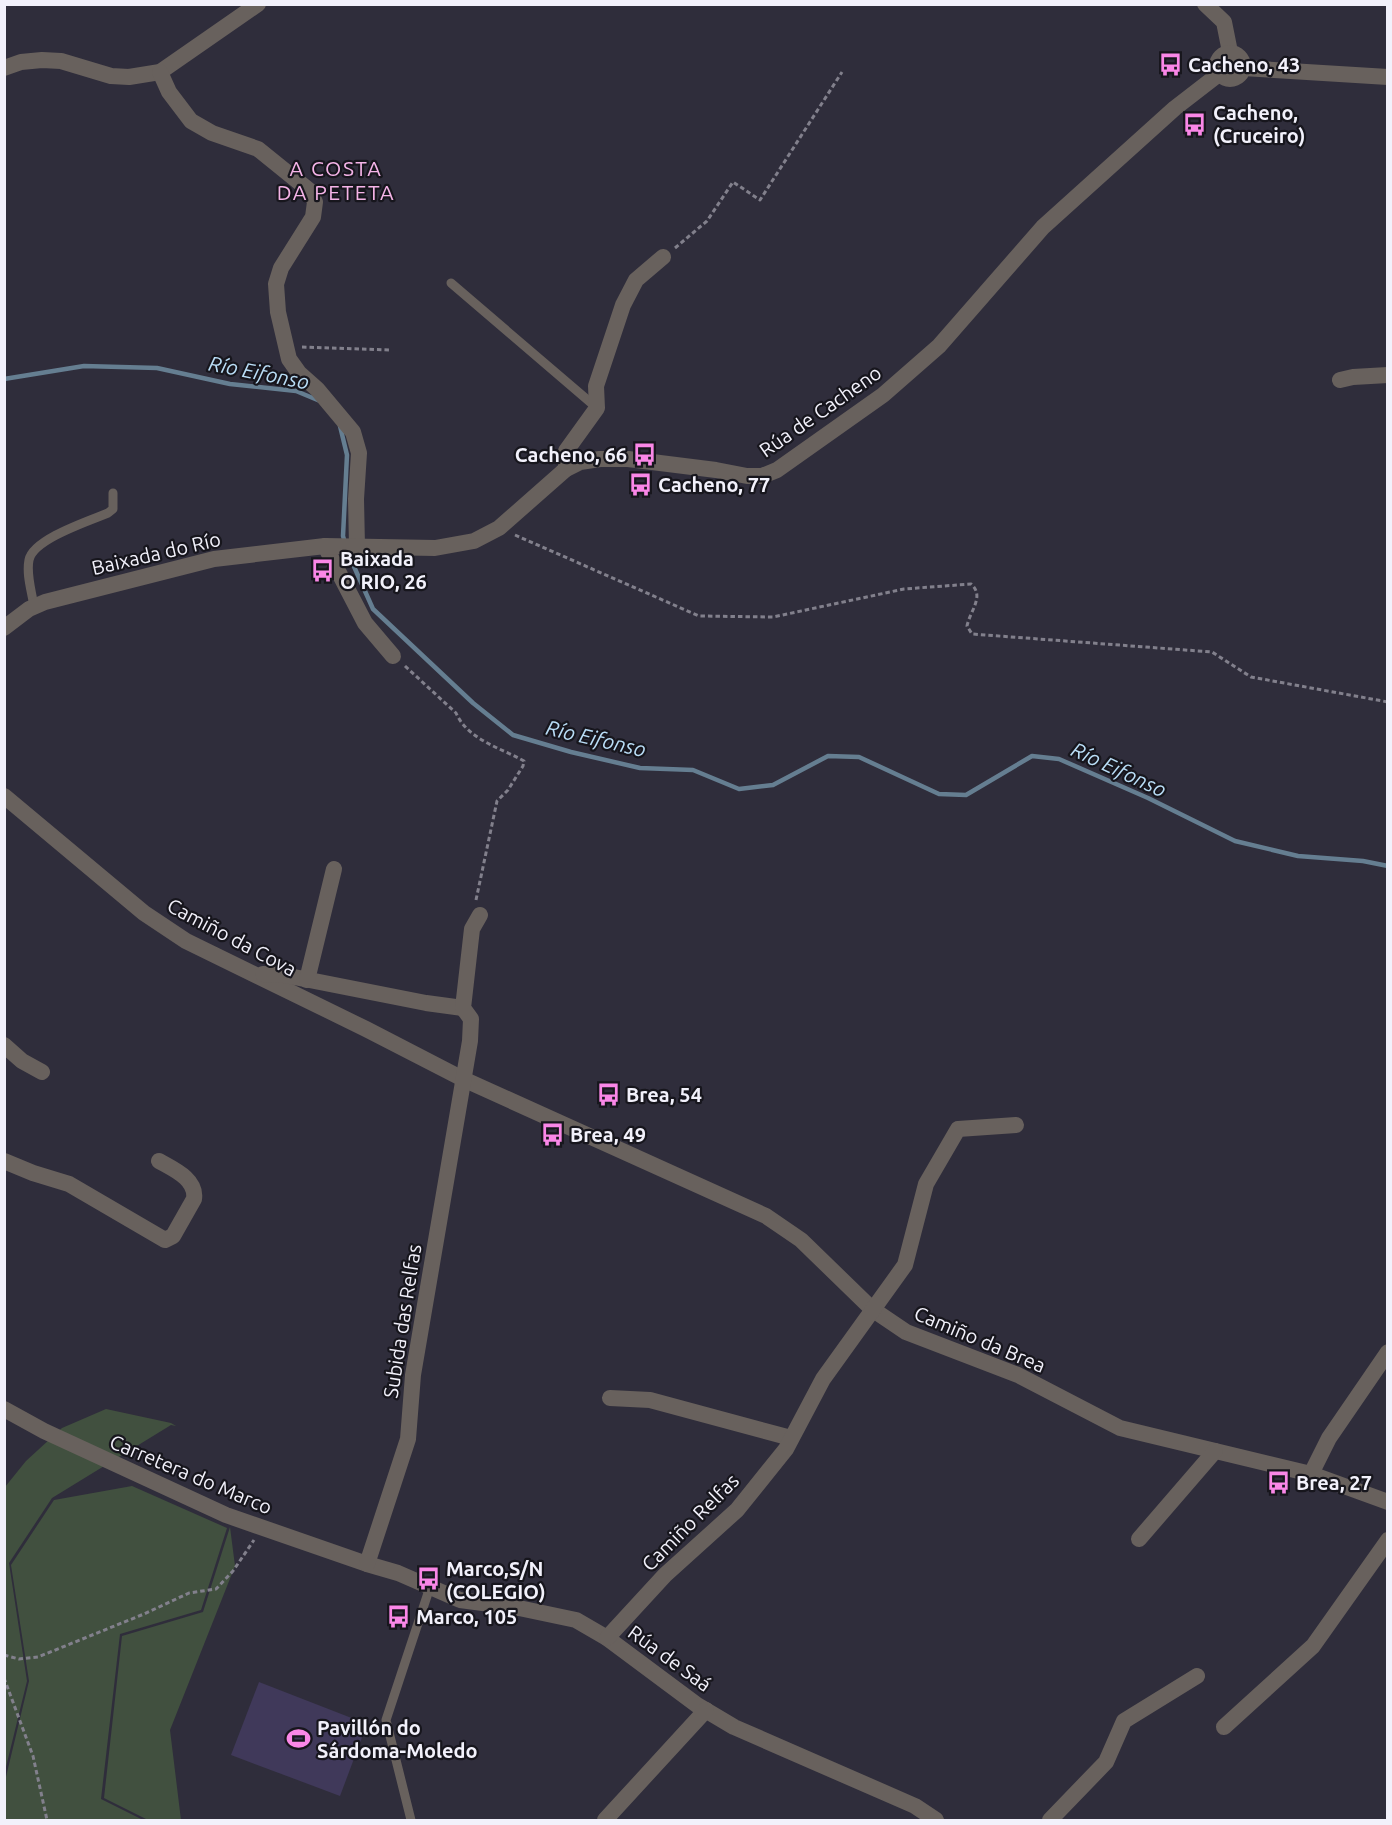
<svg xmlns="http://www.w3.org/2000/svg" width="1392" height="1825" font-family="Ubuntu,sans-serif">
  <style>
    .green { fill: #41503f }
    .lines { fill: none; stroke-linecap: round; stroke-linejoin: round }
    .stream { stroke: #657e91; stroke-width: 4.5 }
    .building { fill: #40395a }
    .path { stroke: #82808c; stroke-width: 3; stroke-dasharray: 4.5 3; stroke-linecap: butt }
    .service { stroke: #68615d; stroke-width: 9 }
    .minor { stroke: #68615d; stroke-width: 16 }
    .labels { text-anchor: middle; dominant-baseline: central; stroke-width: 4.5; stroke-linejoin: round; paint-order: stroke }
    .poi-label { font-size: 20px; font-weight: bold; fill: #f2f1fb; stroke: #17161d; text-anchor: start }
    .street-label { font-size: 20px; fill: #f2f1fb; stroke: #17161d }
    .neighbourhood-label { font-size: 21px; letter-spacing: 1.5px; fill: #f5b4e8; stroke: #17161d }
    .water-label { font-size: 21px; font-style: italic; fill: #b9ddf6; stroke: #17161d }
  </style>
  <rect width="100%" height="100%" fill="#2f2d3b"/>
  <g class="green">
    <polygon points="106,1409 171,1423 176,1426 171,1425 52,1498 9,1563 27,1681 5,1771 5,1487 26,1461 62,1428"/>
    <polygon points="132,1486 227,1528 201,1610 120,1634 101,1799 143,1820 5,1820 5,1781 29,1681 11,1565 54,1500"/>
    <polygon points="230,1527 235,1566 170,1730 181,1820 148,1820 104,1798 122,1636 203,1612"/>
  </g>
  <g class="lines">
    <g class="stream">
      <polyline points="4,379 84,366 157,368 230,384 296,391 320,401"/>
      <polyline points="340,426 347,455 343,536 345,543"/>
      <polyline points="347,551 373,609 473,703 513,735 571,752 640,768 693,770 739,789 773,785 828,756 859,757 939,794 966,795 1032,756 1059,759 1148,798 1235,841 1298,856 1363,861 1388,866"/>
    </g>
  </g>
  <polygon class="building" points="259,1682 367,1724 340,1796 231,1755"/>
  <g class="lines">
    <g class="path">
      <polyline points="675,248 707,221 733,182 760,200 842,72"/>
      <polyline points="302,347 389,350"/>
      <path d="M 515,535 L 699,616 L 773,617 L 904,589 L 971,584 C 985,596 970,611 967,626 L 972,634 L 1212,652 L 1251,677 L 1388,702"/>
      <path d="M 405,666 L 456,713 C 468,740 501,748 524,761 L 523,766 L 508,790 L 497,801 L 476,900"/>
      <polyline points="4,1655 19,1659 38,1657 144,1614 189,1593 216,1589 233,1571 254,1540"/>
      <polyline points="4,1678 33,1756 47,1820"/>
    </g>
    <g class="service">
      <polyline points="451,283 597,408"/>
      <path d="M 34,607 C 32,592 26,575 29,560 C 33,539 89,521 108,513 L 113,509 L 113,493"/>
      <polyline points="411,1820 386,1720 430,1587"/>
    </g>
    <g class="minor">
      <polyline points="1205,4 1224,22 1230,52"/>
      <circle cx="1230" cy="66" r="13"/>
      <polyline points="4,68 21,62 42,60 61,61 111,76 129,77 160,72 258,4"/>
      <polyline points="1243,68 1388,77"/>
      <polyline points="160,72 169,92 191,121 212,133 258,149 310,191 315,202 313,217 281,268 276,284 278,312 289,359 299,373 317,389 353,432 359,453 356,499 357,546"/>
      <polyline points="1340,380 1353,377 1388,375"/>
      <polyline points="566,469 566,451 597,408 596,386 623,305 636,280 663,257"/>
      <polyline points="325,546 365,623 393,656"/>
      <polyline points="4,628 29,609 45,602 214,559 325,546 435,548 474,541 499,528 566,469 580,462 600,459 628,459 716,470 747,476 762,476 777,470 883,395 939,346 1043,227 1175,108 1219,74"/>
      <polyline points="4,796 144,913 186,941 366,1029 463,1079 766,1216 801,1240 872,1309 906,1332 1018,1375 1120,1428 1311,1474 1388,1502"/>
      <polyline points="263,974 284,975 426,1003 463,1008"/>
      <polyline points="307,980 334,869"/>
      <polyline points="4,1045 22,1061 42,1072"/>
      <path d="M 4,1161 L 33,1173 L 69,1184 L 165,1240 L 173,1236 L 194,1199 C 197,1179 173,1169 159,1161"/>
      <polyline points="610,1398 650,1400 791,1438"/>
      <polyline points="4,1409 44,1431 226,1515 367,1564 398,1573 460,1600 519,1608 576,1620 607,1638 697,1705 734,1727 915,1806 936,1820"/>
      <polyline points="1311,1474 1329,1438 1388,1352"/>
      <polyline points="1139,1539 1215,1451"/>
      <polyline points="367,1564 408,1439 413,1375 470,1041 471,1019 463,1008 472,929 480,915"/>
      <polyline points="607,1638 665,1575 737,1510 786,1449 823,1379 905,1265 926,1184 958,1129 1016,1125"/>
      <polyline points="1224,1727 1313,1646 1388,1540"/>
      <polyline points="605,1820 706,1710"/>
      <polyline points="1050,1820 1106,1762 1124,1721 1197,1676"/>
    </g>
  </g>
  <defs>
    <symbol id="bus-bare" viewBox="-9 -9 18 18"><path d="M-5-6H5V4H4V6H2V4H-2V6H-4V4H-5ZM-3.5-4V0h7V-4ZM-3.5 1.2v1.5H-2V1.2ZM2 1.2v1.5H3.5V1.2Z" fill="#fa87e7" stroke="#17161d" stroke-width="2.5" paint-order="stroke"/></symbol>
    <symbol id="stadium-bare" viewBox="-9 -9 18 18"><path d="M0-5a6.5 5 0 1 0 0 10a6.5 5 0 1 0 0-10ZM-3.5-1.8h7v3.6h-7Z" fill="#fa87e7" stroke="#17161d" stroke-width="2.5" paint-order="stroke"/></symbol>
  </defs>
  <g fill-rule="evenodd">
    <use href="#bus-bare" x="1154" y="48" width="33" height="33"/>
    <use href="#bus-bare" x="1178" y="108" width="33" height="33"/>
    <use href="#bus-bare" x="628" y="438" width="33" height="33"/>
    <use href="#bus-bare" x="624" y="468" width="33" height="33"/>
    <use href="#bus-bare" x="306" y="554" width="33" height="33"/>
    <use href="#bus-bare" x="592" y="1078" width="33" height="33"/>
    <use href="#bus-bare" x="536" y="1118" width="33" height="33"/>
    <use href="#bus-bare" x="1262" y="1466" width="33" height="33"/>
    <use href="#bus-bare" x="412" y="1562" width="33" height="33"/>
    <use href="#bus-bare" x="382" y="1600" width="33" height="33"/>
    <use href="#stadium-bare" x="282" y="1722" width="33" height="33"/>
  </g>
  <g class="labels">
    <g class="poi-label">
      <text x="1188" y="64">Cacheno, 43</text>
      <text x="1213" y="112">Cacheno,<tspan x="1213" dy="23">(Cruceiro)</tspan></text>
      <text x="627" y="454" text-anchor="end">Cacheno, 66</text>
      <text x="658" y="484">Cacheno, 77</text>
      <text x="340" y="558">Baixada<tspan x="340" dy="23">O RIO, 26</tspan></text>
      <text x="626" y="1094">Brea, 54</text>
      <text x="570" y="1134">Brea, 49</text>
      <text x="1296" y="1482">Brea, 27</text>
      <text x="446" y="1568">Marco,S/N<tspan x="446" dy="23">(COLEGIO)</tspan></text>
      <text x="416" y="1616">Marco, 105</text>
      <text x="317" y="1727">Pavillón do<tspan x="317" dy="23">Sárdoma-Moledo</tspan></text>
    </g>
    <g class="street-label">
      <text transform="translate(820 411) rotate(-35)">Rúa de Cacheno</text>
      <text transform="translate(156 553) rotate(-13)">Baixada do Río</text>
      <text transform="translate(232 937) rotate(28)">Camiño da Cova</text>
      <text transform="translate(402 1321) rotate(-81)">Subida das Relfas</text>
      <text transform="translate(980 1339) rotate(23)">Camiño da Brea</text>
      <text transform="translate(191 1474) rotate(23)">Carretera do Marco</text>
      <text transform="translate(690 1522) rotate(-45)">Camiño Relfas</text>
      <text transform="translate(670 1658) rotate(36)">Rúa de Saá</text>
    </g>
    <g class="neighbourhood-label">
      <text x="336" y="168">A COSTA<tspan x="336" dy="24">DA PETETA</tspan></text>
    </g>
    <g class="water-label">
      <text transform="translate(259 372) rotate(11)">Río Eifonso</text>
      <text transform="translate(596 738) rotate(13)">Río Eifonso</text>
      <text transform="translate(1119 769) rotate(25)">Río Eifonso</text>
    </g>
  </g>
  <rect width="1392" height="1825" fill="none" stroke="#f2f1fb" stroke-width="12"/>
</svg>
